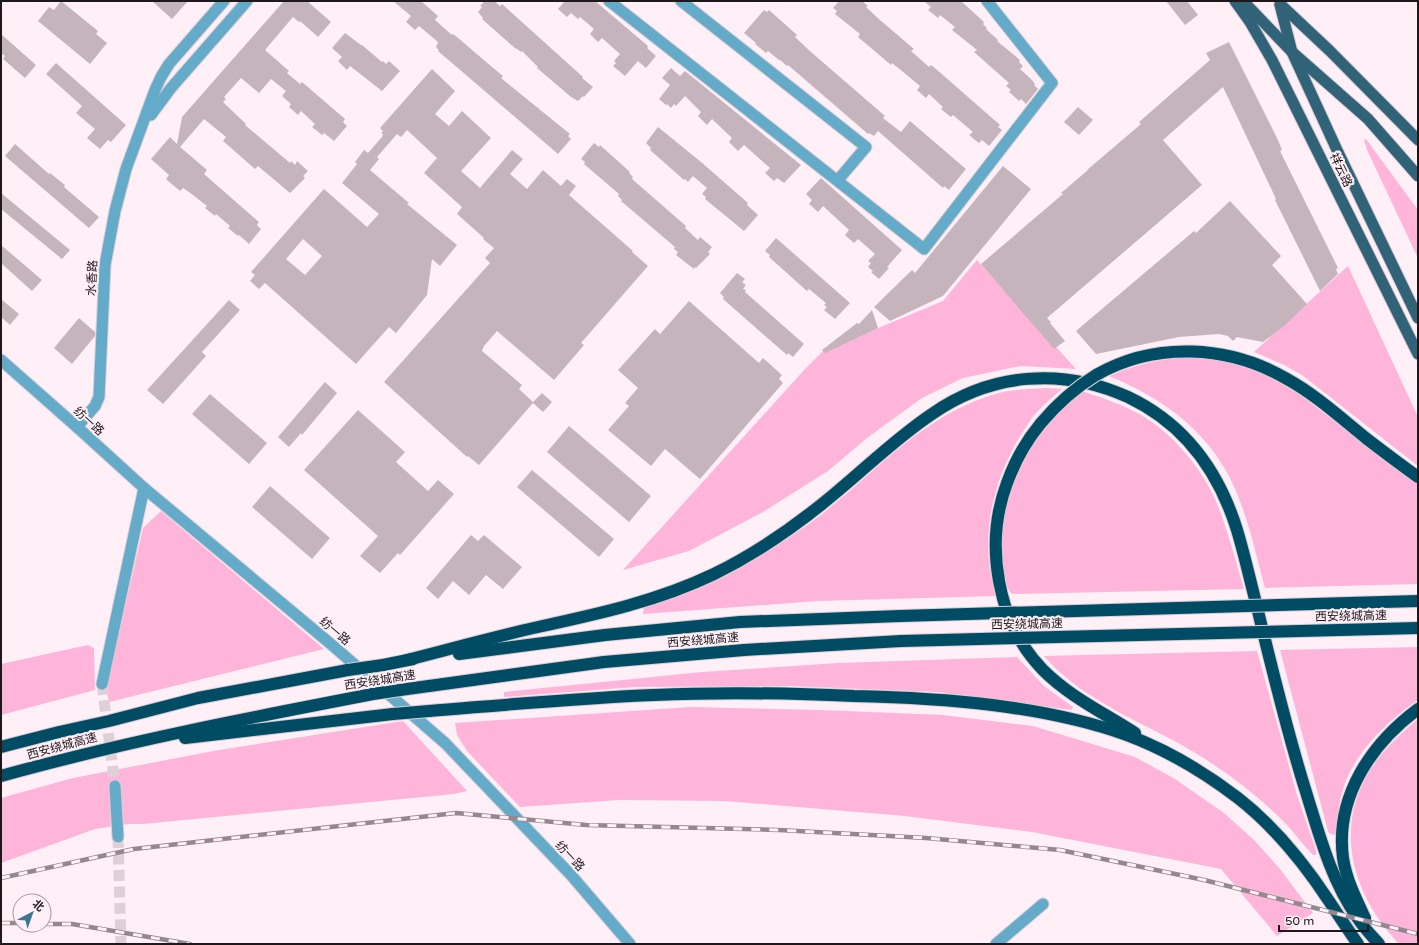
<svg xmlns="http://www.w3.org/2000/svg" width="1419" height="945" font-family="'Varela Round','Noto Sans SC',sans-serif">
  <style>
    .green { fill: #feb5d9 }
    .building { fill: #c5b4bc; fill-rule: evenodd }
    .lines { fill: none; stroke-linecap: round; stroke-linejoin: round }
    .tertiary-tunnel { stroke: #ddd0d6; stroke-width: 11; stroke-dasharray: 11 5.5; stroke-linecap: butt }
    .minor-casing { stroke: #dbcdd4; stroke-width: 13 }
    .tertiary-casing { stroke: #dbcdd4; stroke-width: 13 }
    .primary-casing { stroke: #dbcdd4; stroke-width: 13 }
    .motorway-casing { stroke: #dbcdd4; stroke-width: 14 }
    .minor { stroke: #64abca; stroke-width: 11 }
    .tertiary { stroke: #64abca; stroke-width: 11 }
    .primary { stroke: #316378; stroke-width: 11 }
    .motorway { stroke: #004c64; stroke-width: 12 }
    .rail-casing { stroke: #92888d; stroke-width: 4.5 }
    .rail { stroke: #fff0f7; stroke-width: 3; stroke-dasharray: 9; stroke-linecap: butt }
    .motorway-bridge-casing { stroke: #dbcdd4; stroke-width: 14; stroke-linecap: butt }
    .motorway-bridge { stroke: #004c64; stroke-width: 12 }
    .labels { text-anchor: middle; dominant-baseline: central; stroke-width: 4; stroke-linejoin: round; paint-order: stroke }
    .street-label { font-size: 12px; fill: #1e181b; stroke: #fff0f7 }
  </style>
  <rect width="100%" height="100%" fill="#fff0f7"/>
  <g class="green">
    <polygon points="1366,139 1418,210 1418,258 1367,150 1364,140"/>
    <polygon points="977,260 1076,369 1021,366 963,378 922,398 867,438 828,471 763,512 689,551 623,570 806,368 823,351 943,301"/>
    <polygon points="1348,266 1418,417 1418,466 1302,375 1284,365 1254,352"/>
    <path d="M 1197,357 L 1227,361 L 1250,368 L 1272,378 L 1295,391 L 1418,484 L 1418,584 L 1265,588 C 1254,548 1246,505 1225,469 C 1198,423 1157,396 1109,376 C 1139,363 1165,358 1197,357 Z"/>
    <path d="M 1046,388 L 1062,389 C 1051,399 1038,409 1030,421 C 994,472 977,536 996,596 L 818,601 L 643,614 L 644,608 C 657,603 671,599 684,594 C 731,577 773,549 813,521 C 873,476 920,416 995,394 C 1011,389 1029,389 1046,388 Z"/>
    <path d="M 1082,391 C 1103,398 1123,405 1141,415 C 1171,432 1201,467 1215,499 C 1227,527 1235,559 1244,589 L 1012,594 C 1005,588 1005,576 1003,566 C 997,531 1010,476 1030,447 C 1045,425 1062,407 1082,391 Z"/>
    <polygon points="161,511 324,649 109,702 106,689 143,528"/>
    <polygon points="88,645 94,648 95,690 1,715 1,664"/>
    <path d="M 1418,647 L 1418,700 C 1387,721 1351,756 1342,793 C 1338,806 1338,820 1337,833 L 1333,835 L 1329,833 L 1328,831 L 1280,650 Z"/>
    <path d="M 1257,651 L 1297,795 L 1316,850 L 1316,855 L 1313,855 C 1304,846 1296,835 1287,825 C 1262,799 1232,776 1202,757 C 1150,724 1085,704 1044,656 Z"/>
    <polygon points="1017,657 1044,686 1073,707 1071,710 937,692 789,686 635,687 504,697 504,692 702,672 838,663"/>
    <polygon points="690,707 821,710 943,715 1033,726 1135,757 1175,779 1224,813 1255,841 1280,869 1313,913 1277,936 1221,869 1032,832 905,816 725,801 619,800 520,807 467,751 457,735 455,723"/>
    <path d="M 1418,719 L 1418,944 L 1399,944 C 1353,896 1333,829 1370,770 C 1383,750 1400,734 1418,719 Z"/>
    <polygon points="403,721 467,791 454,794 143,824 129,824 95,829 1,863 1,798 73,778 213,751"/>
  </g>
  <g class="building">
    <polygon points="61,1 98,31 96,34 107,43 90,64 38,21 49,7 54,10"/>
    <polygon points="152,1 188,1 172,19"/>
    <polygon points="284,1 307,1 331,22 318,37 300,21 299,22 293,17 265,50 289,71 287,73 300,84 302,82 345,119 343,122 347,126 334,141 324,133 322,135 312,127 315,124 301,111 298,115 289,107 291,104 282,96 286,91 271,79 259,93 241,78 224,97 226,99 223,102 246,124 245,125 290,163 291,161 295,165 297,161 308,171 303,176 305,178 290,193 258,166 255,169 223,141 226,137 204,119 180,147 207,170 204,174 259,222 257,225 261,229 249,244 239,235 238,236 228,228 230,226 216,214 215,216 205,208 207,206 189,192 183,188 180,191 166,179 169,175 151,159 170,137 177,144 182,117"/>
    <polygon points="393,1 421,1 438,16 435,20 452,35 453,34 457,37 492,67 503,76 501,78 570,134 568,136 571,139 558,154 438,51 439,50 436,47 438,42 419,26 415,30 406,22 411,16"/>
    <polygon points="485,1 494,1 500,6 502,4 583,77 582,78 593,87 584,97 583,96 578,101 571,97 537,68 538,67 522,51 521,52 516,48 516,49 482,19 483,18 478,12 482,7 480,6"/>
    <polygon points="565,1 595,1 648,46 647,48 656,56 646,68 638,61 625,76 613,66 616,63 614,61 620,54 602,38 598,42 590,34 594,29 580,17 578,19 571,13 567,17 558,9"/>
    <polygon points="839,1 862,1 868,6 866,7 880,20 914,49 911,51 929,67 931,65 936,69 1000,125 998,127 1002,130 989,146 982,140 979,143 969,135 973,132 953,115 951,117 941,109 943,107 929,94 926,98 917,90 920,86 902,71 892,63 891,65 858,37 860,34 835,14 837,11 833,8"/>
    <polygon points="924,1 961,1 984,22 983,24 987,28 986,29 998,40 997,41 1020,60 1019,62 1023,66 1020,69 1032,80 1035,84 1034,85 1038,89 1026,104 1021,99 1019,101 1009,92 1011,90 1006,86 1009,83 974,52 977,50 952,30 955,27 940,15 938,18 928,10 931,7"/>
    <polygon points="1166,1 1187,1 1198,15 1185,25"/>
    <polygon points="764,10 767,12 769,10 797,35 795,37 811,52 885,116 883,118 901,132 910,121 966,169 949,190 944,186 943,188 878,131 874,136 869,133 868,134 788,65 787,66 780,60 779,60 768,51 766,53 755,44 756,43 744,33"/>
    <polygon points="345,33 361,45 362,45 382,62 383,61 386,64 389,61 400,71 382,91 350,66 347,70 338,61 342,57 332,48"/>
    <polygon points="1,34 36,65 25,78 3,59 5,56 1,53"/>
    <polygon points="1229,42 1278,140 1282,150 1280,151 1338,268 1336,269 1338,274 1320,291 1275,200 1276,199 1223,87 1163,140 1202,185 1047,318 1051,322 1050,323 1065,341 1054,349 981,264 1063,194 1061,193 1088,170 1087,170 1141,124 1139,122 1210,60 1206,53"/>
    <polygon points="56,63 126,125 111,142 108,140 100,149 87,138 95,129 76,113 82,106 46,74"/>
    <polygon points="671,68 680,76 685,71 801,165 784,183 777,178 774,181 765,173 770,168 744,145 738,151 729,142 732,138 712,119 707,125 698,116 701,112 685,96 676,106 674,104 671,108 667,104 666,105 659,99 670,85 662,78"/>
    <path d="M 432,69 L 455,91 L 435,114 L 449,126 L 462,111 L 491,138 L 461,171 L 480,188 L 512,150 L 523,159 L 510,174 L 527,189 L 543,170 L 561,186 L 567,179 L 576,186 L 569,195 L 633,251 L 632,252 L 648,266 L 581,343 L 584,345 L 554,380 L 497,331 L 484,346 L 482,351 L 522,385 L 519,389 L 533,402 L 542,393 L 552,402 L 543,412 L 533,403 L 479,465 L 468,456 L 467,457 L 384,382 L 490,263 L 485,258 L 494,248 L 483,239 L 484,238 L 457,214 L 462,207 L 424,173 L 437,158 L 407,130 L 401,137 L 397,134 L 377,157 L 379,159 L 370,170 L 409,203 L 407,204 L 457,245 L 440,266 L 432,259 L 427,295 L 396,333 L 389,327 L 356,364 L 265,283 L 259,289 L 250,281 L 255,275 L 251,272 L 324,189 L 367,227 L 379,214 L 342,183 L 357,164 L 355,162 L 364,150 L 368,153 L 382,137 L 383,134 L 381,133 L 383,131 L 380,128 ZM 303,239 L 322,256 L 305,275 L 286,259 Z"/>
    <polygon points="1078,107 1093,120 1079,135 1064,122"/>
    <polygon points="658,127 701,162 748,203 747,205 758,215 744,231 705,199 706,197 702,194 707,188 693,176 688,182 685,179 684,180 650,150 651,148 646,143"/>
    <polygon points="594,143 599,147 600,145 630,172 629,173 633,177 632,179 686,226 685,228 698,240 700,237 712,247 708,252 710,254 696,268 695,267 694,269 676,255 678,252 674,249 675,247 621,201 622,200 618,196 619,194 584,164 585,162 581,159"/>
    <polygon points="15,144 49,174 50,173 65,185 64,187 99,217 89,228 5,156"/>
    <polygon points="1003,166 1031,189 943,296 890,321 874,307 912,270 915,273"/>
    <polygon points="821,178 902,250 887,267 889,268 879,279 871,272 873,271 868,267 871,263 868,261 875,254 858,239 854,243 845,235 849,230 823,206 818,212 809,204 812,200 806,194"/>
    <polygon points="1,193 70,250 62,259 1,209"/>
    <polygon points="1230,201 1281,256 1272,265 1307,304 1284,326 1263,342 1237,337 1233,341 1228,336 1219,334 1179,337 1096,354 1076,331 1194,231 1196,233"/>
    <polygon points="776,238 850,303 835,319 824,310 827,307 824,305 826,303 809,289 807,291 769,257 770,255 765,251"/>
    <polygon points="1,245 42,280 32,291 1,263"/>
    <polygon points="737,273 745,279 742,282 746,285 743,289 746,290 745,292 804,344 793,357 788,353 787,355 723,299 724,297 720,293"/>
    <polygon points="1,299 19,314 10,325 1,317"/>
    <polygon points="229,300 240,310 202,352 206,356 163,404 147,390"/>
    <polygon points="689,301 759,363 763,358 782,375 779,379 783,383 700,479 665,449 651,466 608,430 629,406 625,403 638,388 618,370 655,329 660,334"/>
    <polygon points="872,310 878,328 825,353 822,350 857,323 859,324"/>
    <polygon points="79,318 95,332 95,336 72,364 54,348"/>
    <polygon points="325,382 337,393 302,435 301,433 289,447 278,437"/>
    <polygon points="210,394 267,443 249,464 192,414"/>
    <polygon points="358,410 405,452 396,462 428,491 438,480 454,494 400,555 398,553 380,573 360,556 378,536 304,470"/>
    <polygon points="569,426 651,496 629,522 547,452"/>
    <polygon points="532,470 614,539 599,557 517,487"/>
    <polygon points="270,486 330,538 312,559 252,507"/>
    <polygon points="471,535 478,541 484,535 522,567 503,589 486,575 469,595 453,581 438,599 426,588"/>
  </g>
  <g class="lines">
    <g class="tertiary-tunnel">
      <polyline points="102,684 115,786"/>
      <polyline points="118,837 121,944"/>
    </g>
    <defs>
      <g id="minor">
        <polyline points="609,1 924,249 1052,83 987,1"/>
        <polyline points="681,1 866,147 838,180"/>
        <polyline points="996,944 1043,904"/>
      </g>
      <g id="tertiary">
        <polyline points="151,115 171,88 247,1"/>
        <polyline points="1,360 77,427 144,488 332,645 445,743 571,875 630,944"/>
        <polyline points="77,427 95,406 99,397 105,265 115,211 126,169 155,90 161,77 169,64 224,1"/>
        <polyline points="102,684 144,488"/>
        <polyline points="115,786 118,837"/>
      </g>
      <g id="primary">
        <polyline points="1235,1 1250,22 1272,60 1418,354"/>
        <polyline points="1243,1 1292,52 1368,119 1418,176"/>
        <polyline points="1280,4 1330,51 1418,140"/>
        <polyline points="1280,5 1292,52 1337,150 1418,318"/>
      </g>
      <g id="motorway">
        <path d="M 1041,423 C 1026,441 1015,461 1007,483 C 984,544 997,623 1043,670 C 1070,697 1104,713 1135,733"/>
        <polyline points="459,654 605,635 740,622 900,616"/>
        <path d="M 407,660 C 450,649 494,637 538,627 C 598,614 658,601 714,574 C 757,553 797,525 833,495 C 866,468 896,438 932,414 C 991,373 1062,367 1128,397 C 1185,424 1219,472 1237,530 C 1244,553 1249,576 1255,599 C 1271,664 1286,729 1306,792 C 1319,834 1331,880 1357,917 C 1363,927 1371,935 1379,944"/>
        <polyline points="383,665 413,659"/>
        <polyline points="407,689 604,662 744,650 901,641"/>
        <path d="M 429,711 C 504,705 579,698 654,695 C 720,692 787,693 854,696 C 944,698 1042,705 1127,735 C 1167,750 1204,772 1238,798 C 1274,826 1304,863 1329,901 C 1339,916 1348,930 1358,944"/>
        <polyline points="185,738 393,714"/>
        <polyline points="1,747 59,732 109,721 198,698 348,670"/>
        <path d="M 1,776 C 123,742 248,718 373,694"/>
        <path d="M 1365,918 C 1356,899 1346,879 1343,858 C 1335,797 1371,744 1418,709"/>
      </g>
    </defs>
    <use href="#minor" class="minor-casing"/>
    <use href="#tertiary" class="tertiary-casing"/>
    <use href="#primary" class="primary-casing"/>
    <use href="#motorway" class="motorway-casing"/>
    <use href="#minor" class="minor"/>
    <use href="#tertiary" class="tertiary"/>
    <use href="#primary" class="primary"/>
    <use href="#motorway" class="motorway"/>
    <defs>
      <g id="rail">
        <polyline points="1,878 134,849 456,813 586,825 779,830 926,838 1060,850 1204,880 1418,934"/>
        <polyline points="1,923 20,923"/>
        <polyline points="44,924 72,924 190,944"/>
      </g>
    </defs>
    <use href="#rail" class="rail-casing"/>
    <use href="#rail" class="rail"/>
    <defs>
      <g id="motorway-bridge">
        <path d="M 1041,423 C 1057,404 1075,388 1096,375 C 1155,341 1229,345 1287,379 C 1316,395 1341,418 1367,439 C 1384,452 1401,465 1418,477"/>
        <polyline points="900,616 1418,601"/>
        <polyline points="901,641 1418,628"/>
        <polyline points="348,670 383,665"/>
        <polyline points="373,694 407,689"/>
        <polyline points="393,714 429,711"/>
      </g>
    </defs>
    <use href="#motorway-bridge" class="motorway-bridge-casing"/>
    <use href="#motorway-bridge" class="motorway-bridge"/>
  </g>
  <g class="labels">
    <g class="street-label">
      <text transform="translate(1341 170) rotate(64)">祥云路</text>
      <text transform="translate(92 278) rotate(-87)">水香路</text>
      <text transform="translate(89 421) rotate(42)">纺一路</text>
      <text transform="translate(1351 616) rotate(-1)">西安绕城高速</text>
      <text transform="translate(1027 624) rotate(-1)">西安绕城高速</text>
      <text transform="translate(335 631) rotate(40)">纺一路</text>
      <text transform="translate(703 640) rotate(-5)">西安绕城高速</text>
      <text transform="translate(380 680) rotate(-9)">西安绕城高速</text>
      <text transform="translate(62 746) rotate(-15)">西安绕城高速</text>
      <text transform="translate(570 856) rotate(47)">纺一路</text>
    </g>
  </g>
  <rect width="1419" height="945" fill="none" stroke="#1e181b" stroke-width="4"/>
  <g transform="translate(32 913) rotate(41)"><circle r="19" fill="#fff0f7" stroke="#a59a9f"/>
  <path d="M0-3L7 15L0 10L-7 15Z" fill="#3d7890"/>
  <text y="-6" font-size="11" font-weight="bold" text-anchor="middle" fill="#1e181b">北</text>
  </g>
  <path d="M1279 925v6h89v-6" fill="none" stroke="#1e181b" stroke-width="2"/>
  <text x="1285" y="925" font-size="12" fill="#1e181b" stroke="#fff0f7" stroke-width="3" paint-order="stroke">50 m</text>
</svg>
